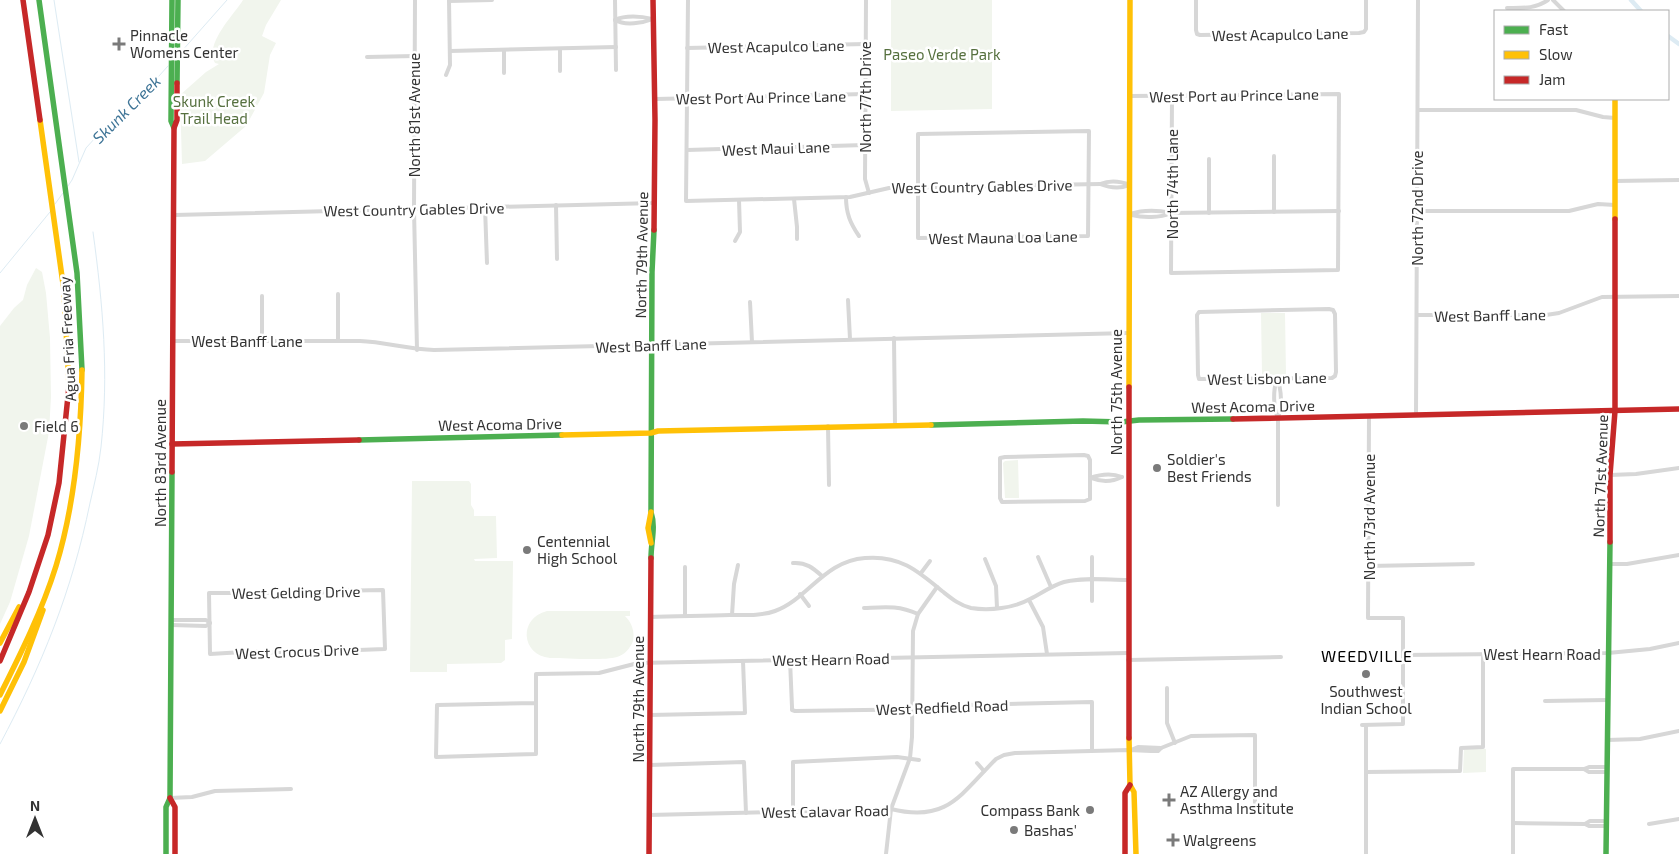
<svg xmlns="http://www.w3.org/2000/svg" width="1679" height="854" font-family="'Exo 2',sans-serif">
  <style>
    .green { fill: #f1f5ed }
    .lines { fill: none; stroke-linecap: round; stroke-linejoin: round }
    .stream { stroke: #ddebf3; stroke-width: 1 }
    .canal { stroke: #ddebf3; stroke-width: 4.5 }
    .street { stroke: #d7d7d7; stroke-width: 4 }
    .fast { stroke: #4caf50; stroke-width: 5.5 }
    .slow { stroke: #ffc107; stroke-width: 5.5 }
    .jam { stroke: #c62828; stroke-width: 5.5 }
    .poi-dot { fill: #7a7a7a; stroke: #fff; stroke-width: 2 }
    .labels { text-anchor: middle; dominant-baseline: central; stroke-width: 5; stroke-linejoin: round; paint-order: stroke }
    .street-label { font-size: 15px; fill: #333; stroke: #fff }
    .poi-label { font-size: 15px; fill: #333; stroke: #fff; text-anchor: start }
    .park-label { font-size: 15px; fill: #56703f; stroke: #fff }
    .water-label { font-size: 16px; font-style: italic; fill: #3f7597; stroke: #fff }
    .neighbourhood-label { font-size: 16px; letter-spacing: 1px; fill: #000; stroke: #fff }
  </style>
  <rect width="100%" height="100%" fill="#fff"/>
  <g class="green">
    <path d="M 243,0 L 281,0 L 266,25 L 262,36 L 276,43 L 270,55 L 264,93 L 246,126 L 205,161 L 182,164 L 180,95 L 206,72 L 219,64 L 215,63 C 204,44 233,16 243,0 Z"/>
    <polygon points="891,0 992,0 992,109 891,111"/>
    <polygon points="36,268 42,272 46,293 50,338 51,397 49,432 29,536 10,602 0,624 0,326 14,308 23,300 27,285"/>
    <polygon points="1261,313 1285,313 1286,375 1262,375"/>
    <polygon points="1018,460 1019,498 1005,498 1003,463 1005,461"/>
    <polygon points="412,481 469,481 471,484 471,505 474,510 474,516 496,516 497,558 474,559 475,561 513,561 512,639 505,640 505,660 501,663 447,664 447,672 410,672"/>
    <path d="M 547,611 L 630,611 L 630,616 L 625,616 C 632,623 635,632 633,641 C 630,649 624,655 617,657 C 603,661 566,658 550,658 C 521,655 518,618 547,611 Z"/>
    <polygon points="1464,749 1486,749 1486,772 1463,773"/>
  </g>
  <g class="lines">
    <g class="stream">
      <polyline points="54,0 79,162"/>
      <polyline points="181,52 227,0"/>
      <polyline points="68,186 72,180 86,148 106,126 141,96 168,66"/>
      <polyline points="55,204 63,193"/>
      <polyline points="0,273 50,212"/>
      <path d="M 0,744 C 42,665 72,591 90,503 C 94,485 99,466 101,447 C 109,374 103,305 93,232"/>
    </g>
    <g class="canal">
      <polyline points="1631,0 1641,11"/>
      <polyline points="1668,36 1679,44"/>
    </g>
    <g class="street">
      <polyline points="415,0 414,209 417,350"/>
      <polyline points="615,0 616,70"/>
      <path d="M 688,0 L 686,201 L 850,197 L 889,188 L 1100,184 C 1110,180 1120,181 1130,185"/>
      <polyline points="866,0 865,179 869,193"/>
      <polyline points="1196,0 1196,30 1197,34 1200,35 1359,33 1364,32 1366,29 1366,0"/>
      <polyline points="1553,0 1564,11"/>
      <polyline points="449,1 492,0"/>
      <path d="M 1507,8 C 1523,8 1535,9 1548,0"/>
      <path d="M 615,20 C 625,26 643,23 653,19"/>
      <path d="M 615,20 C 625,15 641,16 652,19"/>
      <polyline points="687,48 866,44"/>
      <polyline points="560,49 560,71"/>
      <polyline points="504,50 504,73"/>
      <polyline points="450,51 616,47"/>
      <polyline points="367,57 415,56"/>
      <polyline points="446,75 450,65 449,0"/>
      <polyline points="1130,96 1339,94 1338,270 1171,273 1172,96"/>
      <polyline points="656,99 865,94"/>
      <polyline points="1418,110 1576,110 1603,117 1615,118"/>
      <polygon points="1089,131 1088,236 918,238 918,134"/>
      <polyline points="687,150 865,145"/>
      <polyline points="1209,159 1209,213"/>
      <polyline points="1615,181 1679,180"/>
      <path d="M 1100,184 C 1110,188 1120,189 1130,185"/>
      <path d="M 846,197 C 846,213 850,223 859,236"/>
      <polyline points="794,199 797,227 797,239"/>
      <polyline points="556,205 557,259"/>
      <polyline points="485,207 487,263"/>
      <polyline points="1417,211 1569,211 1598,204 1615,205"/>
      <polyline points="1274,212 1274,156"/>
      <path d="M 1130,214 C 1142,210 1158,210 1171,213 L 1339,211"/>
      <polyline points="174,215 655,203"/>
      <path d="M 1132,215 C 1143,218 1160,218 1171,213"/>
      <polyline points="735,241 740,232 739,200"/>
      <polyline points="338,294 338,341"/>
      <polyline points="262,296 262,341"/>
      <polyline points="848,300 850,339"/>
      <polyline points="750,302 752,342"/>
      <polygon points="1329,309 1333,310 1335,314 1336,372 1335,376 1332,378 1199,379 1198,375 1197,315 1199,312"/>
      <polyline points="1417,315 1546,315 1559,313 1602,297 1679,296"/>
      <polyline points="894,338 895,425"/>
      <path d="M 173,341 L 360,341 C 385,342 408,349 434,350 L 1129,333"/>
      <path d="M 1277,379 C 1282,390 1282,406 1278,418 L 1278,505"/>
      <path d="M 1277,379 C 1273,390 1273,407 1278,418"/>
      <polyline points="1416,415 1418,0"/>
      <polyline points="828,426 829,485"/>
      <polygon points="1084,455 1088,456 1090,460 1090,499 1085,501 1002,502 1000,498 1000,458 1005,457"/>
      <polyline points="1610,475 1636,474 1679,468"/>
      <path d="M 1090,478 C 1101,474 1112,473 1122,477"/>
      <path d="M 1091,478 C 1101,482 1112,482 1122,477"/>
      <polyline points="1038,557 1051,587"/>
      <polyline points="1092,557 1092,601"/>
      <polyline points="985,559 996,586 997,608"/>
      <path d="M 793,563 C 806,562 813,568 822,576"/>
      <polyline points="1610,564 1627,564 1679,555"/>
      <polyline points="1368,566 1473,564"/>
      <polyline points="685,567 685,616"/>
      <polyline points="921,573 930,561"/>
      <polygon points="383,590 385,649 278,653 259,651 210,654 209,593 285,593 304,591 320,593 330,591"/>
      <polyline points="800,594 809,606"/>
      <polyline points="1029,600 1043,627 1047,654"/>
      <path d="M 864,608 C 885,607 898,605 918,614"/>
      <polyline points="732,615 734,584 738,565"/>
      <path d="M 650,617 C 677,616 703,616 730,615 C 745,615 761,616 775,611 C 808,599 824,561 865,558 C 899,555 917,570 942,591 C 951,598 959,605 971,608 C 990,611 1014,608 1030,599 C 1042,593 1051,586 1064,582 C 1084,577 1107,580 1128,580"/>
      <polyline points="171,620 206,620 210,623"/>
      <polyline points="171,625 206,626 210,623"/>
      <polyline points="1403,655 1608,653 1650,649 1679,643"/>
      <polyline points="790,660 792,707 792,710 795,711 934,709 964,705 1092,702 1092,751"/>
      <polyline points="1128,660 1281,657"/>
      <polyline points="1167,688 1167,723 1175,743"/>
      <polyline points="1545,701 1607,700"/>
      <polyline points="536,703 437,705 436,757 536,754 536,674 599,673 638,663 1128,653"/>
      <polyline points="650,715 745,713 743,661"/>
      <polyline points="1362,725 1403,724 1403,618 1368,618 1369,416"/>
      <polyline points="1607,740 1640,739 1679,731"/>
      <polyline points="1131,750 1138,747 1161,748"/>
      <polyline points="977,763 984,771"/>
      <polyline points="650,765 744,762 746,813"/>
      <polyline points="1584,769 1589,772 1607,772"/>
      <polyline points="1366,772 1460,771 1461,748 1483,747 1483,654"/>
      <polyline points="170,798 192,797 215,791 291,789"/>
      <polyline points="793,812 793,762 897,757 919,760"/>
      <path d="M 649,815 L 891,809 C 947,823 960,795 996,759 L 1004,755 L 1015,753 L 1129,750 L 1151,751 L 1158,751 L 1161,748 L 1191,736 L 1255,735 L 1255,806"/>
      <polyline points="1513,823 1585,824 1589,826 1606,826"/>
      <polyline points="1585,824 1590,821 1606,821"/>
      <polyline points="1649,824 1679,819"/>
      <polyline points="886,854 891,809 910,758 912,737 913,631 918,614 937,587"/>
      <polyline points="1366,854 1366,725"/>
      <polyline points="1513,854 1513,769 1584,769 1589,767 1607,767"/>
    </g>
    <g class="fast">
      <polyline points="39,0 77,273 82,370"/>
      <polyline points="172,0 171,121 174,128"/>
      <polyline points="177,83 178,0"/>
      <polyline points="931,425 1083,421 1121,422 1139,420 1233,419"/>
      <polyline points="359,440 562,435"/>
      <path d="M 651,558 C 651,542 656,527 651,512 L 652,272 L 654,230"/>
      <polyline points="166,854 166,807 170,798 172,472"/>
      <polyline points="1606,854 1610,542"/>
    </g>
    <g class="slow">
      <polyline points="1615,99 1615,219"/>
      <polyline points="40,120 64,291 69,386"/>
      <polyline points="1129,387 1130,0"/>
      <polyline points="562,435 651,433 658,431 931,425"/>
      <polyline points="651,512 648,528 651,543"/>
      <polyline points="0,643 19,607"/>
      <path d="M 0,695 C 21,653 42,611 56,566 C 75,504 81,435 82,370"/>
      <polyline points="0,711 24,662 43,610"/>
      <polyline points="1129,738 1130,785 1134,792 1136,854"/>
    </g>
    <g class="jam">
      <polyline points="23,0 40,120"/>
      <polyline points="653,0 655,120 654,230"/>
      <polyline points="1129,387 1129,738"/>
      <polyline points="1233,419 1679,409"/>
      <polyline points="172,444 359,440"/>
      <polyline points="172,472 174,128 177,120 177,83"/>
      <polyline points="1610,542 1610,475 1615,411 1615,219"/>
      <polyline points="0,661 29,592 48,535 59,483 69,386"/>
      <polyline points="170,798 175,807 175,854"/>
      <polyline points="649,854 651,558"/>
      <polyline points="1125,854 1125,793 1130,785"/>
    </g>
  </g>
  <g class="poi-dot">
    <path d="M116.5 36.5h5v5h5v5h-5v5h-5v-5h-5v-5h5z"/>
    <circle cx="24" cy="426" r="5"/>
    <circle cx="1157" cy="468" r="5"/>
    <circle cx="527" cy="550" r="5"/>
    <circle cx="1366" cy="674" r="5"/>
    <path d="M1166.5 792.5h5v5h5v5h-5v5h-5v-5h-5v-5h5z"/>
    <circle cx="1090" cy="810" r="5"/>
    <circle cx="1014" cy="830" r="5"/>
    <path d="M1170.5 832.5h5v5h5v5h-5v5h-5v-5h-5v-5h5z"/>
  </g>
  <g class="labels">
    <g class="street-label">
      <text transform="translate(1280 34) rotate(-1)">West Acapulco Lane</text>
      <text transform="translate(776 46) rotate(-1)">West Acapulco Lane</text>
      <text transform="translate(1234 95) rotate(-1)">West Port au Prince Lane</text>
      <text transform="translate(761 97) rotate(-1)">West Port Au Prince Lane</text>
      <text transform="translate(865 97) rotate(-90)">North 77th Drive</text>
      <text transform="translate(414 115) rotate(-90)">North 81st Avenue</text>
      <text transform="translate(776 148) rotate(-2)">West Maui Lane</text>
      <text transform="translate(1172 184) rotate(-90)">North 74th Lane</text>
      <text transform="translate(982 186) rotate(-1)">West Country Gables Drive</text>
      <text transform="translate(1417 208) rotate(-90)">North 72nd Drive</text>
      <text transform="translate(414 209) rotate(-1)">West Country Gables Drive</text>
      <text transform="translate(1003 237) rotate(-1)">West Mauna Loa Lane</text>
      <text transform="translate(641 255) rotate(-89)">North 79th Avenue</text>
      <text transform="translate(1490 315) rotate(-1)">West Banff Lane</text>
      <text transform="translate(67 339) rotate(-93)">Agua Fria Freeway</text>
      <text x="247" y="341">West Banff Lane</text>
      <text transform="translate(651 345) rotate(-2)">West Banff Lane</text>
      <text transform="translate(1267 378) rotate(-1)">West Lisbon Lane</text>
      <text transform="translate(1116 392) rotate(-90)">North 75th Avenue</text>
      <text transform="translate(1253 406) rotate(-1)">West Acoma Drive</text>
      <text transform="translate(500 424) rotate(-1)">West Acoma Drive</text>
      <text transform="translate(160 463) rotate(-90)">North 83rd Avenue</text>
      <text transform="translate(1600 476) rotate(-88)">North 71st Avenue</text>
      <text transform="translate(1369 517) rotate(-90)">North 73rd Avenue</text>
      <text transform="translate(296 592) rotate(-1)">West Gelding Drive</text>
      <text transform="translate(297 651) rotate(-2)">West Crocus Drive</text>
      <text x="1542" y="654">West Hearn Road</text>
      <text transform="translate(831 659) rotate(-1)">West Hearn Road</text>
      <text transform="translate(638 699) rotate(-90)">North 79th Avenue</text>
      <text transform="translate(942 707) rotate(-2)">West Redfield Road</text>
      <text transform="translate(825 811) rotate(-1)">West Calavar Road</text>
    </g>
    <g class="poi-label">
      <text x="130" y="35">Pinnacle<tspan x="130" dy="17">Womens Center</tspan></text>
      <text x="34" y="426">Field 6</text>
      <text x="1167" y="459">Soldier's<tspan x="1167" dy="17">Best Friends</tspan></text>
      <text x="537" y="541">Centennial<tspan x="537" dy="17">High School</tspan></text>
      <text x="1366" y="691" text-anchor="middle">Southwest<tspan x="1366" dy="17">Indian School</tspan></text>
      <text x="1180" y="791">AZ Allergy and<tspan x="1180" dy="17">Asthma Institute</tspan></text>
      <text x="1080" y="810" text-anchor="end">Compass Bank</text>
      <text x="1024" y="830">Bashas'</text>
      <text x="1183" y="840">Walgreens</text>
    </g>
    <g class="park-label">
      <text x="942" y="54">Paseo Verde Park</text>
      <text x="214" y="101">Skunk Creek<tspan x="214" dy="17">Trail Head</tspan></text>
    </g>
    <g class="water-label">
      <text transform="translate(126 109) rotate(-45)">Skunk Creek</text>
    </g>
    <g class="neighbourhood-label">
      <text x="1367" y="655">WEEDVILLE</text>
    </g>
  </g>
  <rect x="1494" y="10" width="175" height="90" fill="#ffffff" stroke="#adadad"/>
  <rect x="1504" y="26" width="25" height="8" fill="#4caf50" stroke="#adadad"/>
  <text x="1539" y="35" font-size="15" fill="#333333">Fast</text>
  <rect x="1504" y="51" width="25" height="8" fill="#ffc107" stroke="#adadad"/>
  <text x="1539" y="60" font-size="15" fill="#333333">Slow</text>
  <rect x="1504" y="76" width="25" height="8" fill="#c62828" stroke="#adadad"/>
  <text x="1539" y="85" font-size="15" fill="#333333">Jam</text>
  <g transform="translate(35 819)" stroke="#ffffff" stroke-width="4" paint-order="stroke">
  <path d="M0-4L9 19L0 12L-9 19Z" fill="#333333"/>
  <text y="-8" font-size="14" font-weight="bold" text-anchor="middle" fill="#333333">N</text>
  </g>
</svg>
